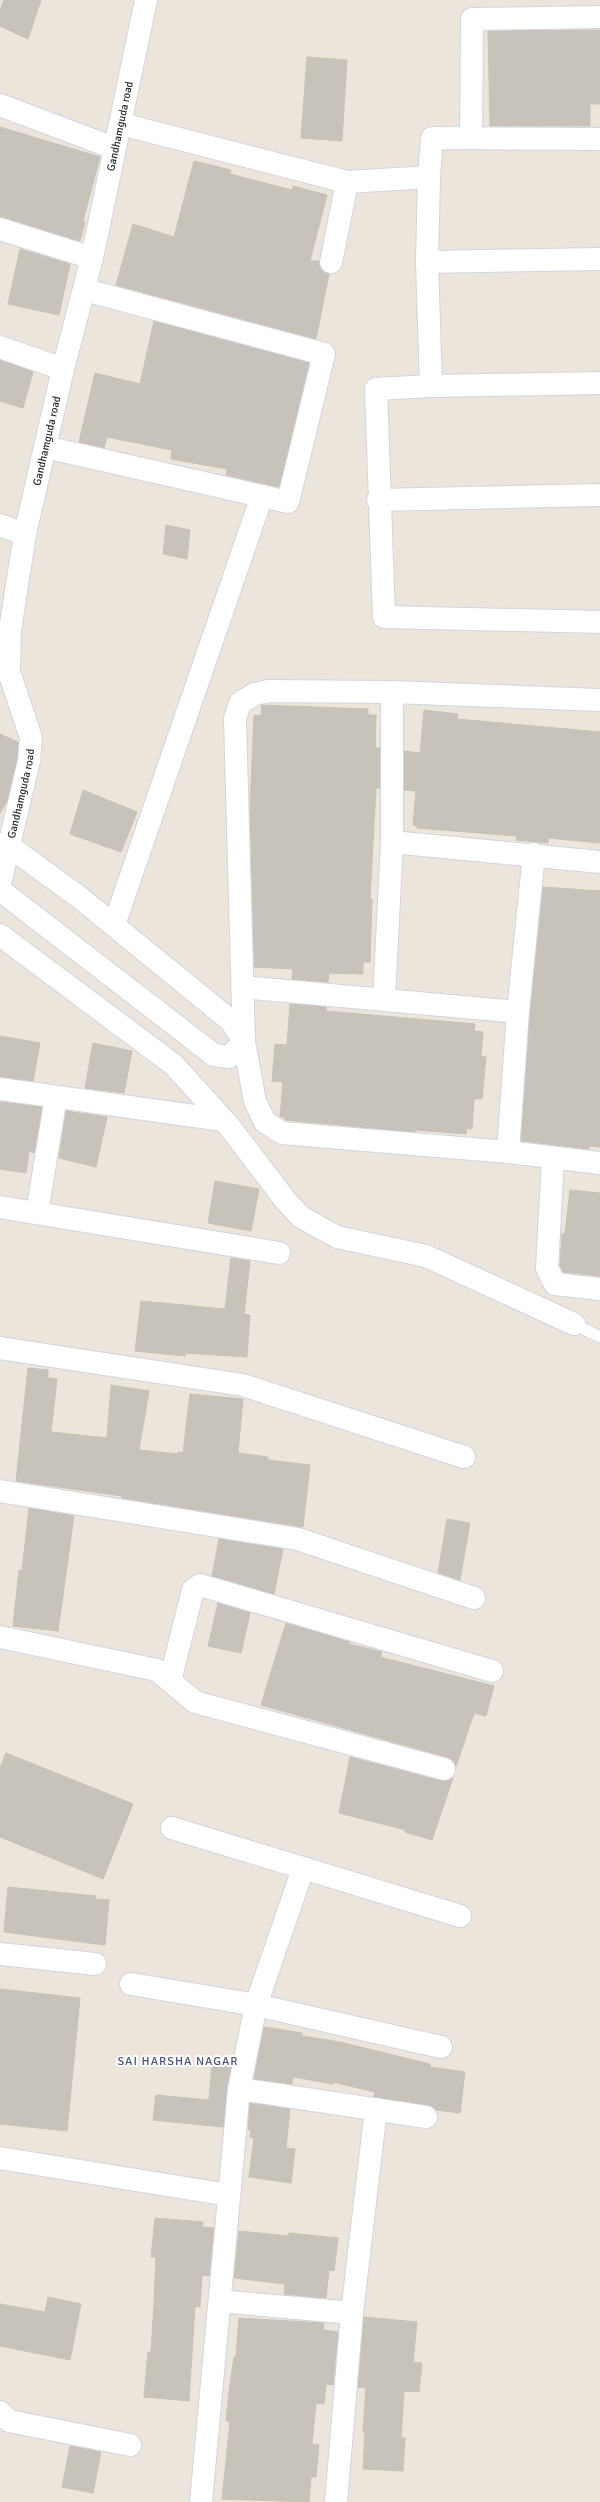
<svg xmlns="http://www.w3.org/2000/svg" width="600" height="2502" font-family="Signika,sans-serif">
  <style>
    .building { fill: #c7c3ba; stroke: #c8c1b4 }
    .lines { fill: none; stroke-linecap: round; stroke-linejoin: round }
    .service-casing { stroke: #d0d4e3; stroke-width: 13 }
    .minor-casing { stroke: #d0d4e3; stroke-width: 24 }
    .tertiary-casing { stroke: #d0d4e3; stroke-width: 24 }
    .service { stroke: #fff; stroke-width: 11 }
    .minor { stroke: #fff; stroke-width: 22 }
    .tertiary { stroke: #fff; stroke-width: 22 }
    .labels { text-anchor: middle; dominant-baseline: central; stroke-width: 4; stroke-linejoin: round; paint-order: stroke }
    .street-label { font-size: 11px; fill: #2a2a2a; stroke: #fff }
    .neighbourhood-label { font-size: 12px; letter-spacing: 1px; fill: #48527c; stroke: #fff }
  </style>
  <rect width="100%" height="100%" fill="#ece5db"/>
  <g class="building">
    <polygon points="4,0 41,0 28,39 0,26 0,10"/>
    <polygon points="600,30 600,104 590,104 590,126 490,126 488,31"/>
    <polygon points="307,57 347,60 342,141 301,138"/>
    <polygon points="0,127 100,157 83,221 85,222 80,241 0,217"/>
    <polygon points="194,161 231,170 230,174 292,190 293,186 327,195 310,261 319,261 322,271 329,274 316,339 116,285 133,224 174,237"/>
    <polygon points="20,249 70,264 59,315 8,304"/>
    <polygon points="154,321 309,363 279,487 226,475 227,469 171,459 172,450 107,437 104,448 79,442 95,373 140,384"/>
    <polygon points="0,360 33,372 23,408 0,401"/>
    <polygon points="166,525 190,530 187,559 163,554"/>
    <polygon points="262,705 368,709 368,715 376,715 375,748 380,748 380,788 376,788 370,899 372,899 370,962 363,962 363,974 329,973 328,982 292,979 293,969 254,967 250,807 254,715 261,716"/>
    <polygon points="424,710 458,714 457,719 600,732 600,843 548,838 548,843 516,840 517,836 417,828 417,826 413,825 416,791 404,790 404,751 420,753"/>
    <polygon points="0,734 18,742 17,759 7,801 0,813"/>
    <polygon points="83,790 137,812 121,852 70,834"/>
    <polygon points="543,887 600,891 600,1147 589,1146 589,1149 521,1141 530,1013"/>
    <polygon points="290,1004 326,1007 326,1011 475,1024 474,1031 483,1032 481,1056 486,1057 482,1099 474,1099 472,1129 467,1128 466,1134 415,1130 415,1132 285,1120 284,1117 280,1117 283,1082 272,1081 275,1044 287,1045"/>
    <polygon points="0,1036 40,1043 33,1081 0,1077"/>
    <polygon points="93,1043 132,1051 124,1093 85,1088"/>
    <polygon points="0,1102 42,1107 34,1153 29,1151 26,1173 0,1169"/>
    <polygon points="66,1111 107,1117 96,1167 59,1158"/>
    <polygon points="215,1181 259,1189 251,1231 208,1223"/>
    <polygon points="570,1190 600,1193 600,1276 563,1272 560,1265 562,1234 565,1234"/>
    <polygon points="231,1258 250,1261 244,1314 250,1315 247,1357 185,1353 185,1356 135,1351 141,1301 225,1309"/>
    <polygon points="28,1368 48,1370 48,1378 57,1379 51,1432 107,1438 111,1385 149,1391 139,1450 178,1454 178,1452 183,1453 190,1394 243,1399 238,1453 268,1457 268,1460 310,1465 303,1527 122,1498 122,1496 16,1481"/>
    <polygon points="29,1508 74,1516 58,1631 13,1626 19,1570 22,1571"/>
    <polygon points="447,1519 470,1523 460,1580 438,1573"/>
    <polygon points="219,1539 283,1549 274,1594 212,1576"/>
    <polygon points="218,1603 250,1613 241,1653 208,1646"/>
    <polygon points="286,1623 350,1642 349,1644 382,1652 380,1657 494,1686 486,1716 474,1713 456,1767 453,1760 447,1757 261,1705"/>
    <polygon points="6,1753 133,1804 103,1879 0,1837 0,1768"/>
    <polygon points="350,1757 441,1781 453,1778 432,1840 405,1832 406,1830 339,1813"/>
    <polygon points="8,1887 96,1896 95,1899 109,1900 105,1945 4,1932"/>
    <polygon points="0,1989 80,1998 67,2131 0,2124"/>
    <polygon points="264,2027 302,2033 302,2036 340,2042 430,2064 430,2067 465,2072 460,2113 436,2110 428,2105 374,2097 375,2092 333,2082 333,2084 293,2077 292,2084 254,2079"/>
    <polygon points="212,2064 231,2065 223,2127 153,2120 156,2095 209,2100"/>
    <polygon points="250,2103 290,2109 286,2148 295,2149 291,2183 249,2177 254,2138 250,2137 251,2130 248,2130"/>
    <polygon points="155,2218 203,2222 202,2227 214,2228 209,2276 202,2275 200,2307 195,2306 189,2401 144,2397 148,2352 151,2352 154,2303 156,2257 151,2257"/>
    <polygon points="239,2231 289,2236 289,2233 338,2238 334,2271 329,2270 326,2298 284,2294 285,2284 234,2278"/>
    <polygon points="48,2297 81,2304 70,2360 0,2346 0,2304 45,2312"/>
    <polygon points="364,2317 417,2322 413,2362 422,2363 419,2392 404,2391 401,2438 405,2438 403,2471 363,2469 365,2432 363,2432 366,2388 358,2387"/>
    <polygon points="239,2318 324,2323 323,2330 338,2332 333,2385 326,2384 324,2404 316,2403 312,2444 319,2445 316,2477 311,2477 309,2502 222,2499 230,2422 226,2421 229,2392 234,2357 236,2357"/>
    <polygon points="70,2446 101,2452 93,2493 62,2487"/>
  </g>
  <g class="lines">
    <defs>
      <polyline id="service" points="574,1324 600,1337"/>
      <g id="minor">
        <polyline points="0,105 114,148"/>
        <polyline points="121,124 347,182 429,177 432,138 600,139"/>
        <polyline points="471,138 472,19 600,17"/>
        <polyline points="429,177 427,262 600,259"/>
        <polyline points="0,229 92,258"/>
        <polyline points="331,262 347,182"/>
        <polyline points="427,262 431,386 376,389 384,617 600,622"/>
        <polyline points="0,347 63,369"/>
        <polyline points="431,386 600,383"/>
        <polyline points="45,447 288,502 324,354 85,290"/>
        <polyline points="378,500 600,495"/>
        <polyline points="0,525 25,534"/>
        <polyline points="600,700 392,692 268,691 255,694 240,703 235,719 244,1042 255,1101 265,1122 282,1133 508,1152 600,1163"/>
        <polyline points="392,842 600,862"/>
        <polyline points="0,890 214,1055 229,1057 244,1042 231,1021 79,897 9,846"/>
        <polyline points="114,925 262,496"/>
        <polyline points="0,935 174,1065 229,1126 286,1201 301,1217 337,1237 426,1256 574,1324"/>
        <polyline points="242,987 518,1012"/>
        <polyline points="384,999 392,842 392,692"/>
        <polyline points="0,1089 223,1120"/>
        <polyline points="508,1152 518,1012 534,854"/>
        <polyline points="553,1159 547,1268 555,1284 600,1289"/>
        <polyline points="0,1207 279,1253"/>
        <polyline points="37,1213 56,1097"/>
        <polyline points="0,1348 243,1385 464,1457"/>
        <polyline points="0,1491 298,1539 474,1598"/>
        <polyline points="0,1637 157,1670 195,1702 444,1769"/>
        <polyline points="170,1681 193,1590 200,1585 492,1671"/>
        <polyline points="172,1828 460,1916"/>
        <polyline points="0,1954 95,1964"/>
        <polyline points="131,1984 256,2005 441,2047"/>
        <polyline points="239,2089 426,2117"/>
        <polyline points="0,2158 229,2195"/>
        <polyline points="220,2301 352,2313"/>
        <polyline points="0,2412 9,2421 130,2445"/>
        <polyline points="201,2502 239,2089 256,2005 303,1869"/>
        <polyline points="336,2502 352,2313 376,2109"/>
      </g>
      <g id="tertiary">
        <path id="s1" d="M 0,883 L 29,761 L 31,738 L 9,672 L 10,630 L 25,534 L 63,369 L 92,258 L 146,0"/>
      </g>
    </defs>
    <use href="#service" class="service-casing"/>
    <use href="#minor" class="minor-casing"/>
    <use href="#tertiary" class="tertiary-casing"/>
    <use href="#service" class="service"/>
    <use href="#minor" class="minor"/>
    <use href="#tertiary" class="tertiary"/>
  </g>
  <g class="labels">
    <g class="street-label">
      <text stroke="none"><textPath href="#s1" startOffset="776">Gandhamguda road</textPath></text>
      <text stroke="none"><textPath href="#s1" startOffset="453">Gandhamguda road</textPath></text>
      <text stroke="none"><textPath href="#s1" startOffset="92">Gandhamguda road</textPath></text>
    </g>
    <g class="neighbourhood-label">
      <text x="178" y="2061">SAI HARSHA NAGAR</text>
    </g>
  </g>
</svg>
